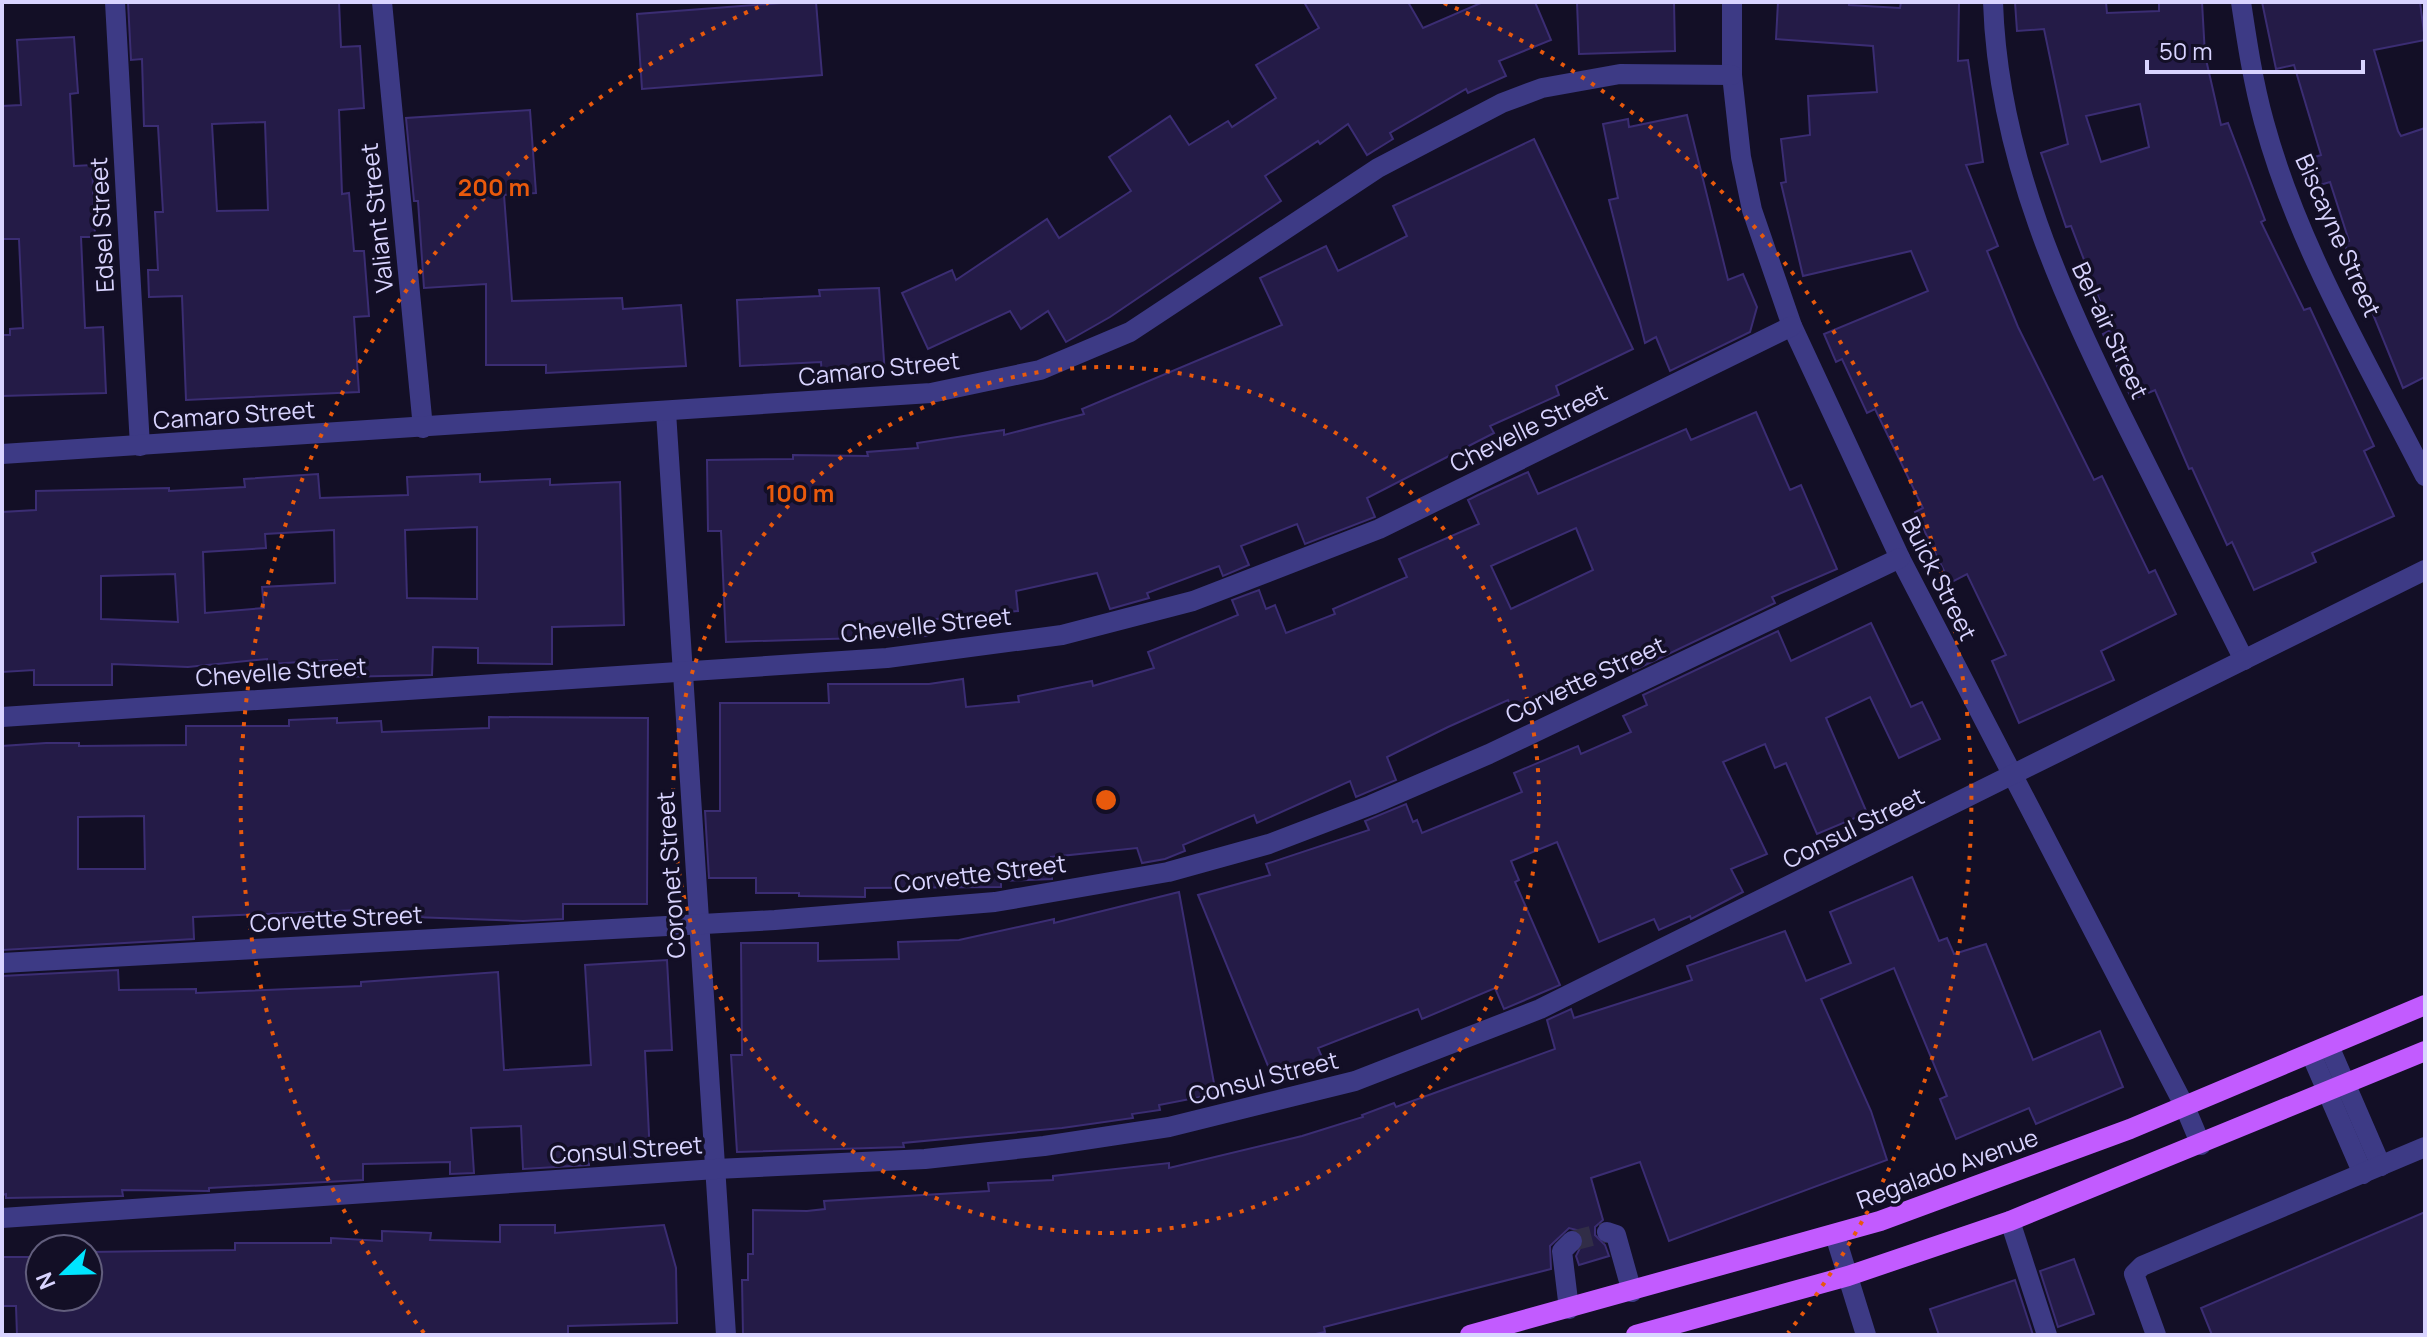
<svg xmlns="http://www.w3.org/2000/svg" width="2427" height="1337" font-family="Manrope,sans-serif">
  <style>
    .building { fill: #241b47; stroke: #3b2d73; stroke-width: 2; fill-rule: evenodd }
    .lines { fill: none; stroke-linecap: round; stroke-linejoin: round }
    .minor-tunnel { stroke: #312d47; stroke-width: 20; stroke-dasharray: 20 10; stroke-linecap: butt }
    .minor { stroke: #3d3a85; stroke-width: 20 }
    .major { stroke: #c25bff; stroke-width: 20 }
    .ring { fill: none; stroke: #e8590c; stroke-width: 4; stroke-dasharray: 4 8 }
    .labels { text-anchor: middle; dominant-baseline: central; stroke-width: 7; stroke-linejoin: round; paint-order: stroke }
    .street-label { font-size: 24px; fill: #d9d4ff; stroke: #130f26 }
    .centre { fill: #e8590c; stroke: #130f26; stroke-width: 4 }
    .ring-label { font-size: 24px; text-anchor: middle; font-weight: bold; fill: #e8590c; stroke: #130f26; stroke-width: 7; stroke-linejoin: round; paint-order: stroke }
  </style>
  <rect width="100%" height="100%" fill="#130f26"/>
  <g class="building">
    <path d="M 128,2 L 339,2 L 341,47 L 360,46 L 364,108 L 339,110 L 342,194 L 349,193 L 354,251 L 364,251 L 369,316 L 354,317 L 359,392 L 186,400 L 182,296 L 149,297 L 148,270 L 158,270 L 155,212 L 163,212 L 158,126 L 144,126 L 142,59 L 131,60 ZM 265,122 L 268,210 L 217,211 L 212,124 Z"/>
    <polygon points="794,2 816,2 822,75 642,89 637,14"/>
    <polygon points="1304,2 1408,2 1423,28 1483,2 1535,2 1551,40 1499,61 1506,76 1468,93 1466,89 1390,133 1393,139 1367,155 1348,124 1320,144 1318,141 1265,176 1281,201 1110,317 1066,342 1048,311 1021,329 1010,311 928,349 902,293 952,270 956,280 1047,219 1059,238 1131,191 1109,157 1170,116 1189,145 1228,121 1232,127 1276,98 1256,65 1319,28"/>
    <polygon points="1577,2 1674,2 1675,51 1579,54"/>
    <polygon points="1778,2 1849,2 1849,5 1900,8 1901,2 1959,2 1958,61 1968,60 1983,162 1966,165 1998,246 1987,251 2018,327 2094,480 2102,476 2149,573 2155,570 2176,614 2101,651 2114,680 2019,723 1992,661 2006,655 1967,574 1950,583 1915,512 1923,508 1875,409 1867,413 1842,359 1836,362 1824,334 1928,291 1911,251 1803,276 1781,183 1786,182 1781,139 1810,135 1808,96 1877,92 1873,46 1776,39"/>
    <path d="M 2015,2 L 2106,2 L 2107,13 L 2159,11 L 2159,2 L 2202,2 L 2205,55 L 2221,125 L 2228,123 L 2265,220 L 2261,222 L 2304,310 L 2310,308 L 2374,446 L 2364,451 L 2394,516 L 2312,553 L 2316,562 L 2254,590 L 2232,542 L 2227,545 L 2192,468 L 2189,469 L 2155,390 L 2132,400 L 2103,334 L 2111,330 L 2071,226 L 2066,227 L 2041,153 L 2068,144 L 2044,29 L 2017,31 ZM 2140,104 L 2149,147 L 2101,162 L 2086,116 Z"/>
    <polygon points="2262,2 2420,2 2425,40 2374,50 2398,131 2401,136 2425,128 2425,377 2403,388 2344,243 2349,241 2330,182 2310,188 2302,161 2321,155 2294,65 2276,69"/>
    <polygon points="74,37 78,93 70,94 74,166 92,165 95,237 81,237 85,328 103,327 106,393 2,396 2,335 10,335 10,329 23,328 19,239 2,239 2,106 21,105 17,40"/>
    <polygon points="530,110 536,193 504,195 512,301 622,298 623,309 681,305 686,366 546,373 546,365 486,365 486,284 424,288 418,201 414,201 406,118"/>
    <polygon points="1687,115 1728,280 1743,274 1757,307 1750,332 1670,371 1656,337 1645,343 1609,200 1618,198 1603,124 1628,119 1629,127"/>
    <polygon points="1534,139 1633,349 1556,386 1559,395 1490,426 1494,433 1367,498 1375,517 1305,544 1297,524 1241,546 1249,565 1223,576 1219,566 1147,593 1149,598 1110,609 1097,573 1016,591 1018,611 926,620 927,636 726,642 721,531 708,531 707,460 793,459 793,455 868,456 867,452 918,448 917,443 1004,430 1004,435 1084,414 1082,409 1282,325 1260,278 1326,246 1338,271 1407,236 1393,206"/>
    <polygon points="879,288 885,375 822,379 821,362 740,366 737,300 820,296 819,290"/>
    <path d="M 1756,412 L 1790,490 L 1801,485 L 1837,569 L 1772,597 L 1775,603 L 1633,671 L 1629,664 L 1574,689 L 1571,682 L 1512,709 L 1508,700 L 1448,727 L 1387,757 L 1396,780 L 1356,797 L 1350,781 L 1257,823 L 1254,815 L 1183,845 L 1185,851 L 1165,859 L 1142,863 L 1137,848 L 1051,857 L 1052,879 L 1001,881 L 1001,887 L 865,888 L 865,897 L 799,896 L 799,893 L 756,893 L 756,878 L 709,878 L 705,811 L 720,811 L 720,703 L 829,703 L 828,684 L 929,684 L 963,679 L 966,707 L 1019,702 L 1018,696 L 1092,681 L 1093,686 L 1154,668 L 1148,652 L 1238,615 L 1232,600 L 1259,590 L 1266,609 L 1275,605 L 1286,633 L 1335,614 L 1333,609 L 1407,577 L 1399,559 L 1479,524 L 1468,500 L 1478,495 L 1528,472 L 1538,494 L 1686,429 L 1691,440 ZM 1576,528 L 1593,570 L 1511,609 L 1491,566 Z"/>
    <path d="M 318,474 L 320,498 L 408,495 L 407,477 L 480,474 L 480,482 L 550,479 L 550,485 L 620,482 L 624,625 L 552,627 L 552,664 L 478,663 L 478,648 L 433,647 L 432,675 L 337,677 L 337,660 L 267,664 L 267,659 L 188,667 L 112,664 L 112,685 L 34,685 L 34,670 L 2,672 L 2,512 L 36,510 L 36,491 L 169,488 L 169,491 L 245,487 L 244,479 ZM 477,527 L 477,599 L 407,598 L 405,530 ZM 334,530 L 335,583 L 262,587 L 264,608 L 205,613 L 203,552 L 266,548 L 265,534 ZM 175,574 L 178,622 L 101,619 L 101,576 Z"/>
    <polygon points="1871,623 1911,707 1922,702 1940,739 1899,758 1870,697 1826,718 1867,813 1817,834 1786,763 1775,768 1765,744 1723,762 1767,854 1731,869 1743,892 1691,919 1690,916 1659,930 1654,919 1599,942 1557,842 1511,861 1519,880 1515,882 1560,985 1504,1009 1495,988 1422,1019 1418,1009 1318,1048 1324,1062 1275,1083 1198,895 1270,875 1266,864 1369,830 1365,821 1406,804 1413,822 1417,820 1422,833 1522,792 1514,773 1578,746 1581,754 1631,732 1623,716 1647,705 1643,695 1778,631 1791,661"/>
    <path d="M 489,717 L 648,718 L 647,904 L 563,904 L 563,919 L 523,921 L 358,915 L 358,910 L 193,917 L 194,939 L 2,950 L 2,746 L 46,743 L 79,743 L 79,746 L 186,745 L 186,726 L 289,726 L 289,720 L 337,718 L 337,723 L 381,721 L 382,732 L 489,728 ZM 144,816 L 145,869 L 78,869 L 78,817 Z"/>
    <polygon points="1912,877 1939,941 1947,938 1954,954 1986,944 2033,1060 2100,1031 2123,1087 2036,1124 2029,1108 1956,1139 1940,1099 1947,1096 1894,968 1821,999 1871,1111 1887,1160 1669,1241 1640,1162 1591,1178 1603,1220 1595,1227 1595,1235 1605,1245 1609,1256 1579,1265 1576,1256 1585,1238 1581,1231 1569,1228 1550,1246 1551,1269 1324,1327 1325,1332 1311,1335 743,1334 742,1280 748,1280 748,1254 753,1254 753,1210 807,1211 825,1209 824,1201 989,1191 988,1183 1053,1180 1053,1176 1169,1163 1169,1168 1302,1136 1363,1117 1362,1115 1394,1103 1396,1107 1555,1049 1547,1020 1571,1009 1574,1018 1692,980 1687,966 1785,931 1806,981 1851,963 1830,912"/>
    <polygon points="1179,892 1216,1094 1159,1105 1160,1110 1132,1114 1133,1118 1062,1128 903,1143 904,1147 737,1152 731,1055 742,1055 741,943 818,943 818,961 899,959 898,942 959,940 1054,919 1054,923"/>
    <polygon points="667,960 672,1050 645,1051 650,1156 589,1159 589,1165 523,1169 521,1126 471,1128 474,1173 450,1174 450,1162 363,1164 363,1180 209,1188 209,1191 122,1190 123,1196 6,1198 6,1194 2,1195 2,976 118,970 119,990 196,989 196,993 361,986 361,982 498,972 504,1070 591,1065 585,965"/>
    <polygon points="2425,1212 2425,1335 2212,1335 2201,1308"/>
    <polygon points="500,1225 555,1225 555,1233 664,1225 676,1268 677,1323 568,1326 568,1335 17,1335 16,1306 2,1306 2,1257 40,1257 40,1297 88,1297 88,1252 235,1250 235,1243 331,1243 331,1238 382,1241 382,1231 431,1233 430,1240 500,1242"/>
    <polygon points="2074,1259 2094,1314 2058,1327 2040,1271"/>
    <polygon points="2015,1280 2033,1335 1939,1335 1930,1309"/>
  </g>
  <g class="lines">
    <polyline class="minor-tunnel" points="1572,1241 1607,1232"/>
    <g class="minor">
      <polyline points="115,2 140,446"/>
      <polyline points="382,2 423,428"/>
      <polyline points="1732,2 1732,75 1741,157 1752,210 1792,326 1900,558 2185,1107 2201,1145"/>
      <path d="M 1993,2 C 1998,157 2062,295 2130,432 C 2168,508 2206,584 2244,660"/>
      <path d="M 2241,2 C 2247,42 2253,82 2264,122 C 2298,247 2367,362 2425,476"/>
      <polyline points="666,412 726,1335"/>
      <polyline points="2,454 931,393 1040,370 1130,332 1378,168 1502,103 1542,88 1620,74 1732,75"/>
      <polyline points="2,717 887,658 1062,635 1193,601 1379,529 1792,326"/>
      <polyline points="2,963 775,920 995,902 1168,872 1269,844 1371,805 1489,754 1900,558"/>
      <polyline points="2329,1046 2381,1166"/>
      <polyline points="2311,1054 2363,1174"/>
      <polyline points="2,1218 716,1169 925,1159 1044,1146 1169,1127 1355,1081 1540,1009 2425,570"/>
      <polyline points="2010,1221 2047,1335"/>
      <polyline points="1607,1232 1616,1235 1632,1292"/>
      <polyline points="1835,1235 1866,1335"/>
      <polyline points="1569,1309 1562,1251 1572,1241"/>
      <polyline points="2156,1335 2134,1274 2142,1266 2425,1147"/>
    </g>
    <g class="major">
      <polyline points="1470,1335 1880,1221 2130,1129 2425,1005"/>
      <polyline points="1636,1335 1848,1276 2010,1221 2425,1051"/>
    </g>
  </g>
  <g class="ring">
    <circle cx="1106" cy="800" r="433"/>
    <path d="M424 1333A866 866 0 0 1 768 3M1444 3A866 866 0 0 1 1788 1333"/>
  </g>
  <g class="labels">
    <g class="street-label">
      <text transform="translate(376 218) rotate(-96)">Valiant Street</text>
      <text transform="translate(101 225) rotate(-93)">Edsel Street</text>
      <text transform="translate(2339 235) rotate(66)">Biscayne Street</text>
      <text transform="translate(2111 330) rotate(65)">Bel-air Street</text>
      <text transform="translate(879 368) rotate(-6)">Camaro Street</text>
      <text transform="translate(234 414) rotate(-4)">Camaro Street</text>
      <text transform="translate(1528 427) rotate(-26)">Chevelle Street</text>
      <text transform="translate(1940 578) rotate(63)">Buick Street</text>
      <text transform="translate(926 624) rotate(-6)">Chevelle Street</text>
      <text transform="translate(281 671) rotate(-4)">Chevelle Street</text>
      <text transform="translate(1585 679) rotate(-25)">Corvette Street</text>
      <text transform="translate(1853 827) rotate(-26)">Consul Street</text>
      <text transform="translate(980 873) rotate(-7)">Corvette Street</text>
      <text transform="translate(670 875) rotate(-94)">Coronet Street</text>
      <text transform="translate(336 918) rotate(-3)">Corvette Street</text>
      <text transform="translate(1263 1077) rotate(-14)">Consul Street</text>
      <text transform="translate(626 1149) rotate(-4)">Consul Street</text>
      <text transform="translate(1947 1168) rotate(-20)">Regalado Avenue</text>
    </g>
  </g>
  <circle cx="1106" cy="800" r="12" class="centre"/>
  <g class="ring-label">
    <text x="494" y="196">200 m</text>
    <text x="800" y="502">100 m</text>
  </g>
  <rect width="2427" height="1337" fill="none" stroke="#d9d4ff" stroke-width="8"/>
  <g transform="translate(64 1273) rotate(247)"><circle r="38" fill="#130f26" stroke="#625e7d" stroke-width="2"/>
  <path d="M0-6L14 30L0 20L-14 30Z" fill="#00e5ff"/>
  <text y="-12" font-size="22" font-weight="bold" text-anchor="middle" fill="#d9d4ff">N</text>
  </g>
  <path d="M2147 60v12h216v-12" fill="none" stroke="#d9d4ff" stroke-width="4"/>
  <text x="2159" y="60" font-size="24" fill="#d9d4ff" stroke="#130f26" stroke-width="6" paint-order="stroke">50 m</text>
</svg>
